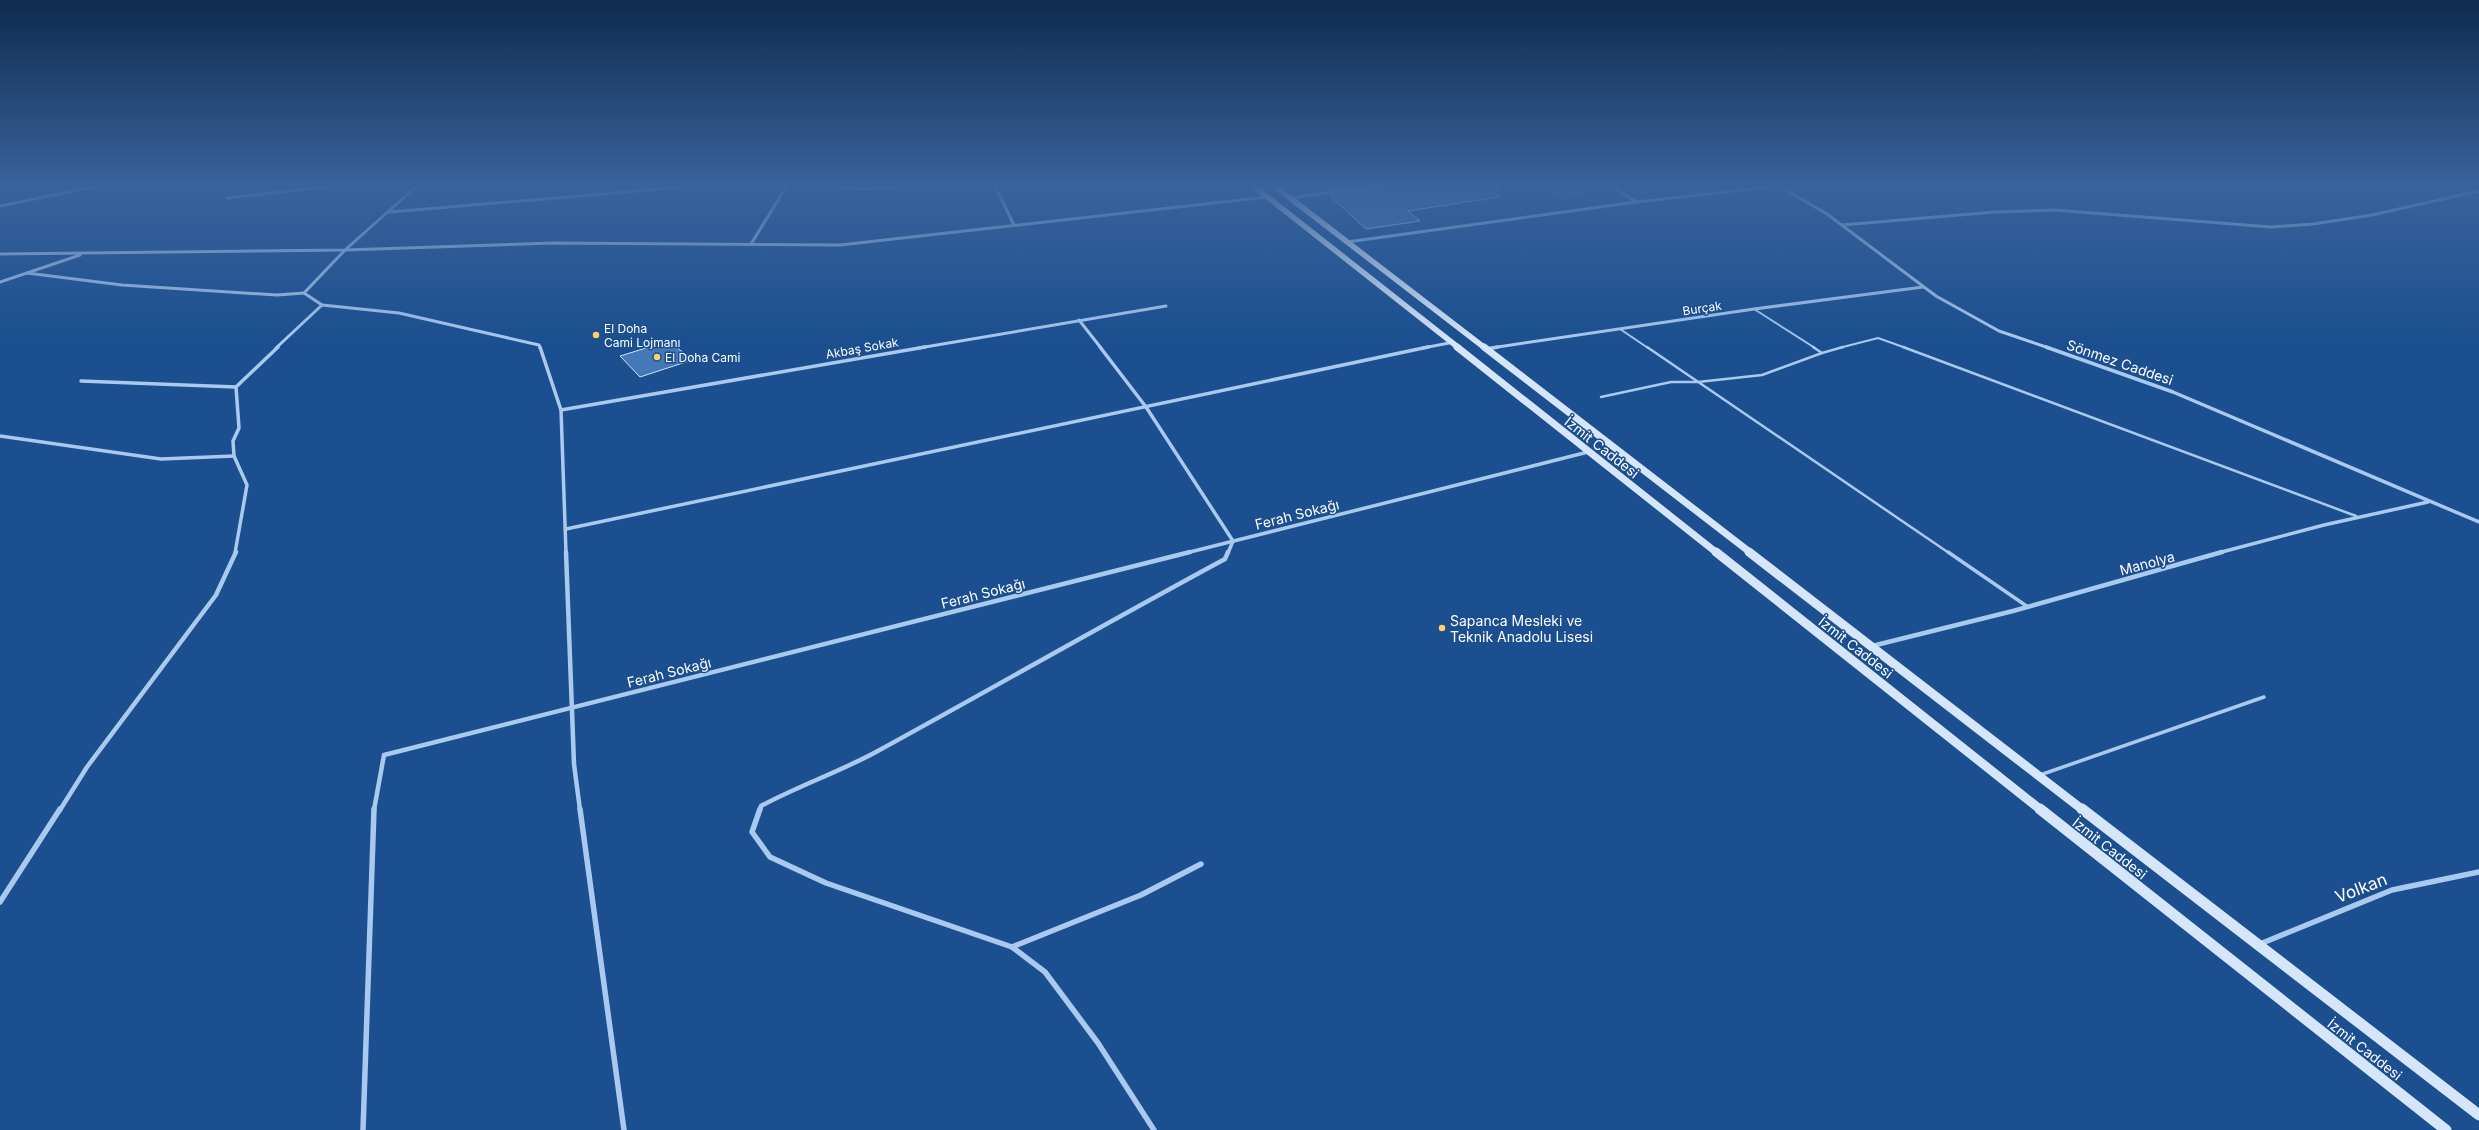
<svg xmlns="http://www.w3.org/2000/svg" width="2479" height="1130" font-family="Inter,sans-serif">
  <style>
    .green { fill: #2e69ad }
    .building { fill: #4478b7; stroke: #cfe3fa }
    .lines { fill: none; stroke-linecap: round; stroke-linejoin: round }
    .lane-far2 { stroke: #a9c9ee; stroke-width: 2 }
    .lane-far1 { stroke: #a9c9ee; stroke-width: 2.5 }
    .lane { stroke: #a9c9ee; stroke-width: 3.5 }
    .street-far3 { stroke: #a9c9ee; stroke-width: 3 }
    .street-far2 { stroke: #a9c9ee; stroke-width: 3.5 }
    .street-far1 { stroke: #a9c9ee; stroke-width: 4.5 }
    .street { stroke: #a9c9ee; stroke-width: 5.5 }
    .secondary-far3 { stroke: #d6e6fa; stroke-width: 5.5 }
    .secondary-far2 { stroke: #d6e6fa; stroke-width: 7 }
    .secondary-far1 { stroke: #d6e6fa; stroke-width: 9 }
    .secondary { stroke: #d6e6fa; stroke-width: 11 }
    .poi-dot { fill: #ffd166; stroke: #1b4f8f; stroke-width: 1.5 }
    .labels { text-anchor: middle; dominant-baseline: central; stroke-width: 3; stroke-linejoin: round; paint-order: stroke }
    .far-street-label { font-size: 12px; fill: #fff; stroke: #1b4f8f }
    .far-poi-label { font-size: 12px; fill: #fff; stroke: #1b4f8f; text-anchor: start }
    .street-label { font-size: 14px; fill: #fff; stroke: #1b4f8f }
    .poi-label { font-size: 14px; fill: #fff; stroke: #1b4f8f; text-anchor: start }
    .near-street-label { font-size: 17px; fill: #fff; stroke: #1b4f8f }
  </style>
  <rect width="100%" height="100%" fill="#1b4f8f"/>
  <polygon class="green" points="1555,184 1575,184 1590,196 1558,200 1541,186"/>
  <g class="building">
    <polygon points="1317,184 1371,184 1324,190"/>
    <polygon points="1398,184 1402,184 1402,189 1435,184 1498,184 1499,197 1408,211 1420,221 1366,229 1330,196 1395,187"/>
    <polygon points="669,341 692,360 640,377 620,356"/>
  </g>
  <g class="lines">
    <g class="lane-far2">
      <polyline points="1754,309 1815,348"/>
      <polyline points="1620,329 1648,348"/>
      <polyline points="1839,348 1878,338 1906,348"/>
    </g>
    <g class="lane-far1">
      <polyline points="1647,347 1949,553"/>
      <polyline points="1813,347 1822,353 1843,347"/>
      <polyline points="1903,347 2356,516"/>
      <polyline points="1601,397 1671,382 1698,382 1762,375 1822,353"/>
    </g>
    <g class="lane">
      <polyline points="1948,552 2028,607"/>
      <polyline points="2040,775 2264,697"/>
    </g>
    <g class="street-far3">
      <polyline points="419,184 345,250 304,293 322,305 399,313 539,345 540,348"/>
      <polyline points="810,184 862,189 941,184"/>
      <polyline points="994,184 1014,225"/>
      <polyline points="1608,184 1636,202"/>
      <polyline points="1776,184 1827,214 1936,296 1999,331 2049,348"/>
      <polyline points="227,198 351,184"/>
      <polyline points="1290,198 1395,184"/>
      <polyline points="0,206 107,184"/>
      <polyline points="390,212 718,184"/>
      <polyline points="1842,225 1994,212 2055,210 2271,227 2313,224 2372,215 2479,191"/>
      <polyline points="1347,242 1636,202 1778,186"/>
      <polyline points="751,244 788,184"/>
      <polyline points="0,254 345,250 552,243 840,245 1267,197"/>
      <polyline points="27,273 122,285 277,295 304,293"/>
      <polyline points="0,282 80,255"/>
      <polyline points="1079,320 1101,348"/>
      <polyline points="276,348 322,305"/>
      <polyline points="919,348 1166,306"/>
      <polyline points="1423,348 1449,343"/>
      <polyline points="1491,348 1754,309 1923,287"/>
    </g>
    <g class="street-far2">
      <polyline points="540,347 561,410 566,553"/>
      <polyline points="1100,347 1146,407 1233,541 1228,553"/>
      <polyline points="2046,347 2173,392 2479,522"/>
      <polyline points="1487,349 1498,347"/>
      <polyline points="81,381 236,387"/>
      <polyline points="561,410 925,347"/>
      <polyline points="0,436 161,459 234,456"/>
      <polyline points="566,529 1428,347"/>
      <polyline points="235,553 247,485 234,456 233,441 239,428 236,387 278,347"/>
      <polyline points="1186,553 1588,452"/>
      <polyline points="2218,553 2324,525 2428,502"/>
    </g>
    <g class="street-far1">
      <polyline points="566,552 574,764 580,810"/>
      <polyline points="1872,646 2013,611 2222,552"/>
      <polyline points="60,810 87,767 216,595 236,552"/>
      <polyline points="374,810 384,755 1190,552"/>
      <path d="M 760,810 L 761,806 C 798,786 839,772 876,752 C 993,688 1108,622 1225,559 L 1228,552"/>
    </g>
    <g class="street">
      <polyline points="580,809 624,1130"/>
      <polyline points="760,809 752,832 770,857 826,883 1012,947 1045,972 1098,1043 1154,1130"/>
      <polyline points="0,902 60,809"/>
      <polyline points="2260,944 2392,890 2479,872"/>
      <polyline points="1012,947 1141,895 1201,864"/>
      <polyline points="363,1130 374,809"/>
    </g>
    <g class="secondary-far3">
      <polyline points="1251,184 1459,348"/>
      <polyline points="1272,184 1485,348"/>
    </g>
    <g class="secondary-far2">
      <polyline points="1457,347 1717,553"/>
      <polyline points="1484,347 1751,553"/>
    </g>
    <g class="secondary-far1">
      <polyline points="1716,552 2041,810"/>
      <polyline points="1749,552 2083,810"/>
    </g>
    <g class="secondary">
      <polyline points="2040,809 2446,1130"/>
      <polyline points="2082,809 2479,1115"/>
    </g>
  </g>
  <linearGradient id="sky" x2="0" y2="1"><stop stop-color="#0f2b4f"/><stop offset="0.54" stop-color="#39639b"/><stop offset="1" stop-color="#39639b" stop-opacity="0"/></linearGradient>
  <rect width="2479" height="342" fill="url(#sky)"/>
  <g class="poi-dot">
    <circle cx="596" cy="335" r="4"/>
    <circle cx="657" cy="357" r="4"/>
    <circle cx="1442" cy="628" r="4"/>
  </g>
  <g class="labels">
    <g class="far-street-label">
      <text transform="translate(1702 308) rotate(-9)">Burçak</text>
      <text transform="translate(862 348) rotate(-10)">Akbaş Sokak</text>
    </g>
    <g class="far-poi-label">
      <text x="604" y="328">El Doha<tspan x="604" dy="14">Cami Lojmanı</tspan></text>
      <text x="665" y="357">El Doha Cami</text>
    </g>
    <g class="street-label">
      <text transform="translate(2120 362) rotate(19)">Sönmez Caddesi</text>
      <text transform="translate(1602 447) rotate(38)">İzmit Caddesi</text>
      <text transform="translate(1297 514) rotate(-14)">Ferah Sokağı</text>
      <text transform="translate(2147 563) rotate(-15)">Manolya</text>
      <text transform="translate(983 593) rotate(-14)">Ferah Sokağı</text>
      <text transform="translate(1856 647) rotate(38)">İzmit Caddesi</text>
      <text transform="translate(669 672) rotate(-14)">Ferah Sokağı</text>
      <text transform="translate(2110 848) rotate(38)">İzmit Caddesi</text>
      <text transform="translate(2365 1049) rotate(38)">İzmit Caddesi</text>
    </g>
    <g class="poi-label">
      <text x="1450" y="620">Sapanca Mesleki ve<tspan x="1450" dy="16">Teknik Anadolu Lisesi</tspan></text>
    </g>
    <g class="near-street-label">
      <text transform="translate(2361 888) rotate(-21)">Volkan</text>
    </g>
  </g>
</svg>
